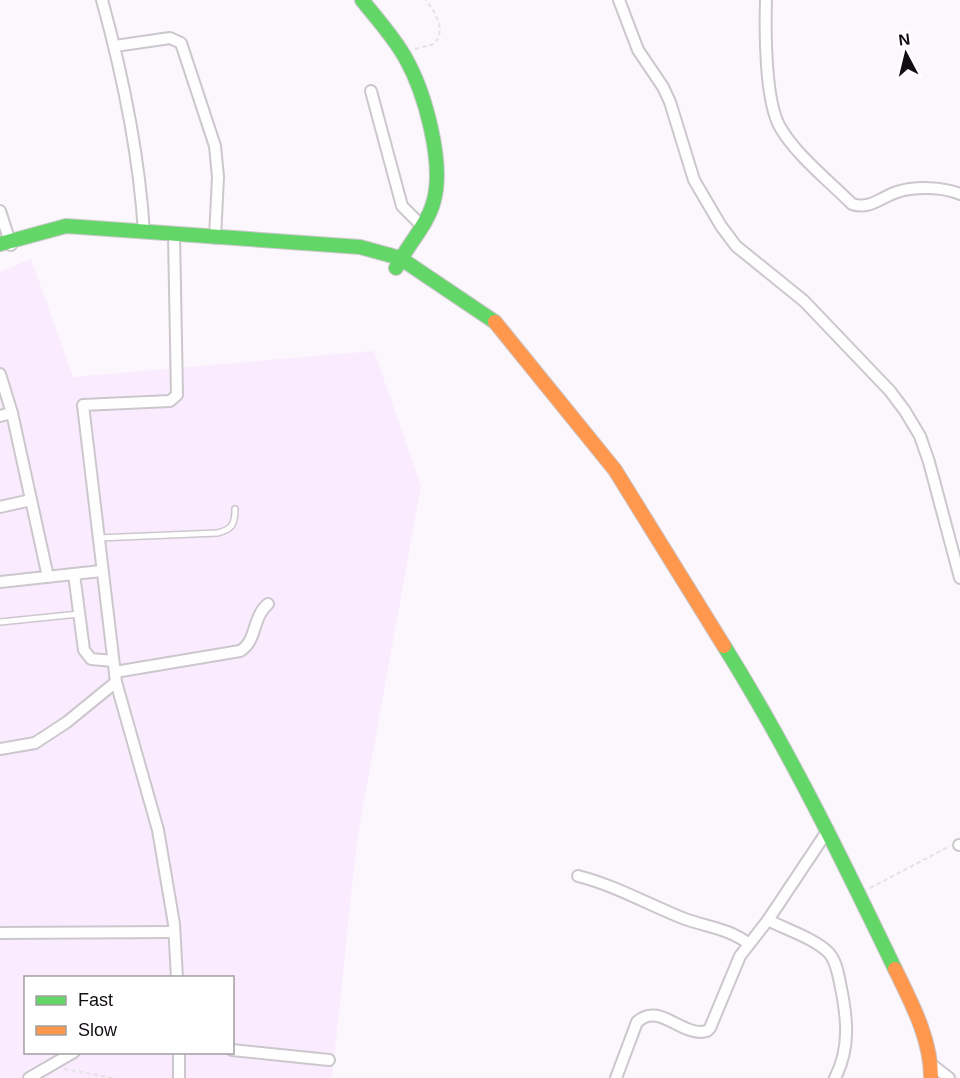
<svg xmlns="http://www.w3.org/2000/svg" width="960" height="1078" font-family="Arial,sans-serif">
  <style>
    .built { fill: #faecfe; fill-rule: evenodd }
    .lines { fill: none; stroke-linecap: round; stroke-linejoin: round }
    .lane-casing { stroke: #ccc7cd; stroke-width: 8 }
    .street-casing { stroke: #ccc7cd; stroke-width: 14 }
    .fast-casing { stroke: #ccc7cd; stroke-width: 16 }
    .slow-casing { stroke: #ccc7cd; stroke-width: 16 }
    .path { stroke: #e4e3e4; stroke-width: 2; stroke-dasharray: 4.5 3; stroke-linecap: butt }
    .lane { stroke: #fefeff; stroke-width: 5 }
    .street { stroke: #fefeff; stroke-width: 10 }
    .fast { stroke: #63d668; stroke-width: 14 }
    .slow { stroke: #ff974d; stroke-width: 14 }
  </style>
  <rect width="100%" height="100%" fill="#fbf7fc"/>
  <path class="built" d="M 31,259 L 73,377 L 374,351 L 421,486 L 357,840 L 332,1078 L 0,1078 L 0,272 ZM 26,978 L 232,978 L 232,1052 L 26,1052 Z"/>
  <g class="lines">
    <defs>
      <g id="lane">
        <path d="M 98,538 L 217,533 C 232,530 235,524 235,509"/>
        <polyline points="0,622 79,614"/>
      </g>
      <g id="street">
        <path d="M 102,0 C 123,76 139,154 144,232"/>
        <polyline points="619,0 638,50 663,87 670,102 694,180 721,226 736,246 804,301 890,391 905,411 920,436 929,462 960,578"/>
        <path d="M 766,0 C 765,31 765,101 780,127 C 795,154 830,182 852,204 C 870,210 881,197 897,192 C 915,186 943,187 960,194"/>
        <polyline points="115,46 170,38 181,43 215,146 218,177 215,238"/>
        <polyline points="371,91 402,206 422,226"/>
        <polyline points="0,211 11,245"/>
        <polyline points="0,374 12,413 48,577"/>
        <polyline points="0,416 12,413"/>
        <polyline points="0,507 31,500"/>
        <polyline points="74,574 84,650 91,659 113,661"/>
        <polyline points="0,582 101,571"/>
        <path d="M 115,672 L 240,651 C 257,642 252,617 268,604"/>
        <polyline points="116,682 83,405 170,401 177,395 174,235"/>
        <polyline points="0,749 35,743 67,722 116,682 158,830 174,924 177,978"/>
        <polyline points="959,845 960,845"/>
        <path d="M 578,876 C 617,886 649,905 685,919 C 708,927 730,929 749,944"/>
        <path d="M 768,920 C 787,930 814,938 829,953 C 836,961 838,973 840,983 C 847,1016 851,1047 835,1078"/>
        <polyline points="0,933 174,932"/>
        <polyline points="232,1050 329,1060"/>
        <polyline points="931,1064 949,1078"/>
        <polyline points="29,1078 74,1052"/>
        <polyline points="179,1078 179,1052"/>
        <path d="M 616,1078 L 637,1022 C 660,1001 682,1038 707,1031 L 710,1028 L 740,956 L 768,920 L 828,830"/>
      </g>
      <g id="fast">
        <path d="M 362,0 C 377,19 394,37 406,59 C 425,93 444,162 434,200 C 428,225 407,245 396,268"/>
        <polyline points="0,244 66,226 360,247 400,258 495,322"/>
        <path d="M 724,646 C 789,750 842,859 895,969"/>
      </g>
      <g id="slow">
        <polyline points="495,322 615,470 724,646"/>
        <path d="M 895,969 C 912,1004 931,1039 931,1078"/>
      </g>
    </defs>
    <use href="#lane" class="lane-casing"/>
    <use href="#street" class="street-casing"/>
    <use href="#fast" class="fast-casing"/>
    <use href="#slow" class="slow-casing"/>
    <g class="path">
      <path d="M 415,49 L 434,44 C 447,29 435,13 426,0"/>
      <polyline points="870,888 950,846"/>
      <polyline points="64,1069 113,1078"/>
    </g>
    <use href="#lane" class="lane"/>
    <use href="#street" class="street"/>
    <use href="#fast" class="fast"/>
    <use href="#slow" class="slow"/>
  </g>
  <rect x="24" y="976" width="210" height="78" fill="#ffffff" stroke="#a09ea1" stroke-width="1.5"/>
  <rect x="36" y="996" width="30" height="9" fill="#63d668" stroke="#a09ea1" stroke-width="1.5"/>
  <text x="78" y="1006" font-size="18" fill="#120c13">Fast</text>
  <rect x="36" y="1026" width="30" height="9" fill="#ff974d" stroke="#a09ea1" stroke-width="1.5"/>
  <text x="78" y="1036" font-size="18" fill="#120c13">Slow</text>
  <g transform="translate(906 54) rotate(353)" stroke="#ffffff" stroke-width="4.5" paint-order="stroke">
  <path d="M0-4.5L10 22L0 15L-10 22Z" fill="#120c13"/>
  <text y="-9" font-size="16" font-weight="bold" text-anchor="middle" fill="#120c13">N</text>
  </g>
</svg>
